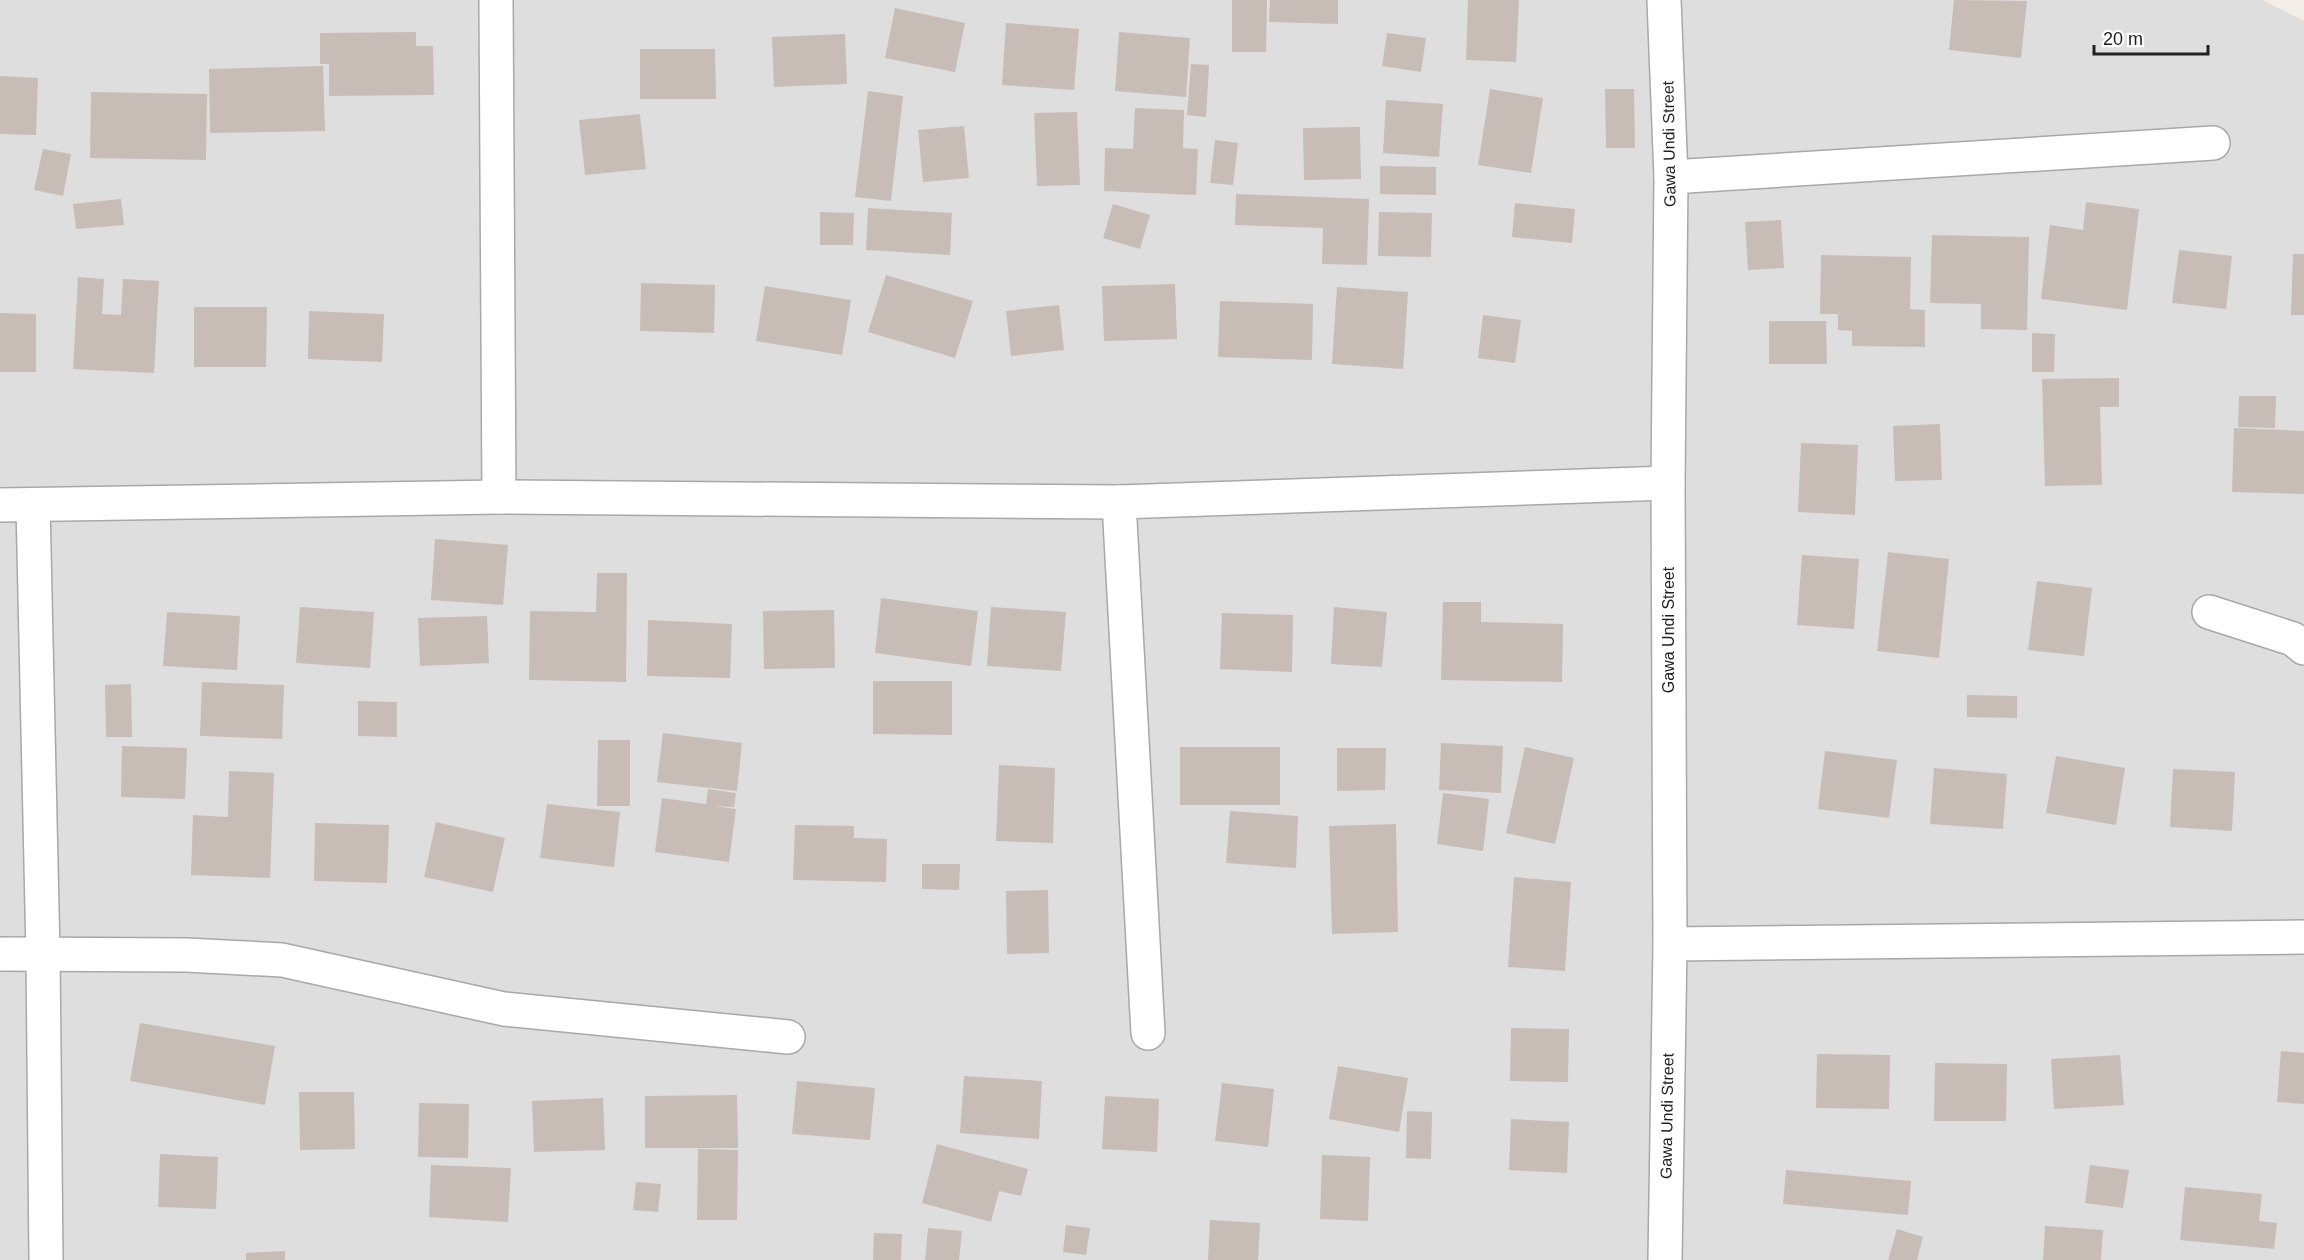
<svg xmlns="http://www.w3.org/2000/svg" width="2304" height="1260" font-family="Helvetica,sans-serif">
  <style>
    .residential { fill: #dfdede }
    .building { fill: #c7bdb6 }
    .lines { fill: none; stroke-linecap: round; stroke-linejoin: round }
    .minor-casing { stroke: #a8a8a8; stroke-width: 36 }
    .tertiary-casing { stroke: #a8a8a8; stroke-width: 36 }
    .minor { stroke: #fff; stroke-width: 33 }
    .tertiary { stroke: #fff; stroke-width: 33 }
    .labels { text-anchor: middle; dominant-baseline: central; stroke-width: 4.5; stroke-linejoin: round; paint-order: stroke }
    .street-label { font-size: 16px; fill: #212121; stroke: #fff }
  </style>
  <rect width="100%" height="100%" fill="#f2eee7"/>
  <polygon class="residential" points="0,0 2262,0 2304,21 2304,1260 0,1260"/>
  <g class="building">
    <polygon points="1232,0 1267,0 1266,52 1232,52"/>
    <polygon points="1270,0 1338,0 1338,24 1269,22"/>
    <polygon points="1468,0 1519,0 1516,62 1466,60"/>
    <polygon points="1954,0 2027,1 2021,58 1949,50"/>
    <polygon points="895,8 965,23 955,72 885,58"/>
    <polygon points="1006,23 1079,29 1074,90 1002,85"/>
    <polygon points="416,32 416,46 433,46 434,95 329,96 329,64 320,64 320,33"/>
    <polygon points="1119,32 1190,38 1186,97 1115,91"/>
    <polygon points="1387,33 1426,38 1421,72 1382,66"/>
    <polygon points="845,34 847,84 774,87 772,37"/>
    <polygon points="640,49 715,49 716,99 640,99"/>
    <polygon points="1191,64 1209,65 1206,117 1187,115"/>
    <polygon points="323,66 325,131 210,133 209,69"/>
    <polygon points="0,76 38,78 36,135 0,134"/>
    <polygon points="1490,89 1543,98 1531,173 1478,165"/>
    <polygon points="1605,89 1634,89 1635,148 1606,148"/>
    <polygon points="868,91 903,96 891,201 855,197"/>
    <polygon points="91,92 207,94 206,160 90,158"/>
    <polygon points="1386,100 1443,104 1439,157 1383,153"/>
    <polygon points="1135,108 1184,110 1183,148 1198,149 1196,195 1104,191 1105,148 1133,149"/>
    <polygon points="1077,112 1080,185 1037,186 1034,113"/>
    <polygon points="640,114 646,169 585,175 579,120"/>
    <polygon points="964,126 969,178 923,182 918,130"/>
    <polygon points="1360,127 1361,179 1304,180 1303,128"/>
    <polygon points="1215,140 1238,143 1233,185 1210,183"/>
    <polygon points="43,149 71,154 63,196 34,190"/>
    <polygon points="1380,166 1436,167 1436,195 1380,194"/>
    <polygon points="1236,194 1369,199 1367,265 1322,264 1323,228 1235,225"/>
    <polygon points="121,199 124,225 76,229 73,204"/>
    <polygon points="2086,202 2139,209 2127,310 2041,299 2050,225 2083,230"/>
    <polygon points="1515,203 1575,209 1572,243 1512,237"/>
    <polygon points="1113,204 1150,215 1140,249 1103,238"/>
    <polygon points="868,208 952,213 950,255 866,250"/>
    <polygon points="820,212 854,213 853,245 820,245"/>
    <polygon points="1379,212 1432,213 1431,257 1378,256"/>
    <polygon points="1781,220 1784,268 1748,270 1745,222"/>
    <polygon points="1932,235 2029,237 2027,330 1981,329 1981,304 1930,303"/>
    <polygon points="2179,250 2232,256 2226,309 2172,303"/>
    <polygon points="2293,254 2304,254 2304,315 2291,315"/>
    <polygon points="1821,255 1911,257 1910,309 1925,310 1925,347 1852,346 1852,331 1838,330 1838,314 1820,314"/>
    <polygon points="886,275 973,301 955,358 868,332"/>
    <polygon points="78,277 104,279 102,314 121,315 123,279 159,281 154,373 73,369"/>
    <polygon points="641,283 715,285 714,333 640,331"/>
    <polygon points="1175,284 1177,339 1104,341 1102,286"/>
    <polygon points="765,286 851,300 842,355 756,341"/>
    <polygon points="1337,287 1408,292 1403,369 1332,364"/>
    <polygon points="1220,301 1313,304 1312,360 1218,357"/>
    <polygon points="1059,305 1064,350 1011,356 1006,311"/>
    <polygon points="194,307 267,307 266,367 194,367"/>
    <polygon points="309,311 384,314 382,362 308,359"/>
    <polygon points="0,313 36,314 36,372 0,372"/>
    <polygon points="1483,315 1521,320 1515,363 1478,358"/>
    <polygon points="1769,321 1826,321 1827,364 1769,364"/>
    <polygon points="2032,333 2055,334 2054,372 2032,372"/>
    <polygon points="2119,378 2119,407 2100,407 2102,485 2045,486 2042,379"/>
    <polygon points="2239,396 2276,396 2275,428 2238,427"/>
    <polygon points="1940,424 1942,480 1895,481 1893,426"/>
    <polygon points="2234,428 2304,431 2304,494 2232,492"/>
    <polygon points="1801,443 1858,445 1855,515 1798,512"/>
    <polygon points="435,539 508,545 503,605 431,600"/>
    <polygon points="1888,552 1949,559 1939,658 1877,651"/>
    <polygon points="1802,555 1859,559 1854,629 1797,625"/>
    <polygon points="597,573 627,573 626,682 529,680 530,611 596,612"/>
    <polygon points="2037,581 2092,588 2084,656 2028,650"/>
    <polygon points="881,598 978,611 971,666 875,653"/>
    <polygon points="1443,602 1481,602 1481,622 1563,624 1562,682 1441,680"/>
    <polygon points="300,607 374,612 370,668 296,663"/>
    <polygon points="991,607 1066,612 1061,671 987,666"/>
    <polygon points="1334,607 1387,612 1382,667 1331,664"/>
    <polygon points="834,610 835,668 764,669 763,611"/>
    <polygon points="167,612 240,616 237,670 163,666"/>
    <polygon points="1222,613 1293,615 1292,672 1220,669"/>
    <polygon points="487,616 489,663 420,666 418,618"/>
    <polygon points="648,620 732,624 730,678 647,676"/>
    <polygon points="873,681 952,681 952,735 873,734"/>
    <polygon points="202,682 284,685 282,739 200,736"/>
    <polygon points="131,684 132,737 106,737 105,685"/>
    <polygon points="1967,695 2017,696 2017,718 1967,717"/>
    <polygon points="358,701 397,702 397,737 358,736"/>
    <polygon points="663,733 742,743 737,791 657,782"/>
    <polygon points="598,740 630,740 630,806 597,806"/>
    <polygon points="1441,743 1503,746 1501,793 1439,790"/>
    <polygon points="122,746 187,748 185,799 121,797"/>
    <rect x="1180" y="747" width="100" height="58"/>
    <polygon points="1525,747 1574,758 1555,844 1506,833"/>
    <polygon points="1337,748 1386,748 1385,790 1337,791"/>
    <polygon points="1825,751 1897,760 1889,818 1818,809"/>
    <polygon points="2056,756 2125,768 2116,825 2046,813"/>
    <polygon points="999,765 1055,768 1053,843 996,841"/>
    <polygon points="1934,768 2007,774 2003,829 1930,824"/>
    <polygon points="2173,769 2235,772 2232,831 2170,827"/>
    <polygon points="229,771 274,773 270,878 191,875 193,815 228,817"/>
    <polygon points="708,789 736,793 734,807 715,806 736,809 729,862 655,852 662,798 706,804"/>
    <polygon points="1443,793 1489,799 1483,851 1437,844"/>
    <polygon points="547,804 620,812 614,867 540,858"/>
    <polygon points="1230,811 1298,816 1296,868 1226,863"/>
    <polygon points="436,822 505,838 493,892 424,877"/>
    <polygon points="315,823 389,825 387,883 314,881"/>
    <polygon points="1396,824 1398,932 1332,934 1329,826"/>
    <polygon points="795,825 854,826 854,838 887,839 886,882 793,880"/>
    <polygon points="922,864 960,864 959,890 922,889"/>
    <polygon points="1514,877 1571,882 1565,971 1508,967"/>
    <polygon points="1048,890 1049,953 1007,954 1006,891"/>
    <polygon points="140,1023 275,1046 265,1105 130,1081"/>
    <polygon points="1511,1028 1569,1029 1568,1082 1510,1081"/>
    <polygon points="2281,1051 2304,1053 2304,1104 2277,1102"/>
    <polygon points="1817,1054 1890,1055 1889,1109 1816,1108"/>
    <polygon points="2120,1055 2124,1105 2054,1109 2051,1059"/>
    <polygon points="1935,1063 2007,1064 2006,1121 1934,1121"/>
    <polygon points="1338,1066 1408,1078 1399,1132 1329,1119"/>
    <polygon points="964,1076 1042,1081 1039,1139 960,1133"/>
    <polygon points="797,1081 875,1088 870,1140 792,1134"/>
    <polygon points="1222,1083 1274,1089 1268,1147 1215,1141"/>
    <polygon points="299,1092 354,1092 355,1149 300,1150"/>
    <polygon points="737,1095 738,1148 645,1148 645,1096"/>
    <polygon points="1105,1096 1159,1099 1157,1152 1102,1149"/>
    <polygon points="603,1098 605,1150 534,1152 532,1101"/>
    <polygon points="419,1103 469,1104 468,1158 418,1157"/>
    <polygon points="1407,1111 1432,1112 1431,1159 1406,1158"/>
    <polygon points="1511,1119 1569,1122 1567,1173 1509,1170"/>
    <polygon points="937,1144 1028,1169 1021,1196 999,1191 991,1222 922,1203"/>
    <polygon points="698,1149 738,1150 737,1220 697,1220"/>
    <polygon points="160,1154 218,1157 216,1209 158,1207"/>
    <polygon points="1322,1155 1370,1157 1368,1221 1320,1219"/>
    <polygon points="431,1165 511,1168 508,1222 429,1217"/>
    <polygon points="2090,1165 2129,1170 2123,1208 2085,1203"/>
    <polygon points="1786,1170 1911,1181 1908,1215 1783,1204"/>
    <polygon points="636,1182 661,1184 658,1212 633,1210"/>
    <polygon points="2185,1187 2262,1194 2259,1221 2277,1223 2274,1249 2180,1240"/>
    <polygon points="1210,1220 1260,1223 1258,1260 1208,1260"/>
    <polygon points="1066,1225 1090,1228 1086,1255 1063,1252"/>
    <polygon points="2045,1226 2103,1230 2101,1260 2043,1260"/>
    <polygon points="928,1228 962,1231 959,1260 925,1260"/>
    <polygon points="1897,1229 1923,1237 1917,1260 1888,1260"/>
    <polygon points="874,1233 902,1234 901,1260 873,1260"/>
    <polygon points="285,1251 285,1260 246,1260 246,1253"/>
  </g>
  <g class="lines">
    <defs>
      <g id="minor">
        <polyline points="496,0 499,497"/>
        <polyline points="1671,177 2213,143"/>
        <polyline points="1119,502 1148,1033"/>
        <polyline points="0,505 499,497 1119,502 1668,483"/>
        <polyline points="33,505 43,954 46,1260"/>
        <polyline points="2209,612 2293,639 2304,648"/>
        <polyline points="1670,944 2304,937"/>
        <polyline points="0,954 186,955 282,960 504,1009 788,1037"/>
      </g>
      <polyline id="tertiary" points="1664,0 1671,177 1668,483 1670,944 1665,1260"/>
    </defs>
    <use href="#minor" class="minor-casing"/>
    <use href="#tertiary" class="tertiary-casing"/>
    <use href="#minor" class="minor"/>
    <use href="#tertiary" class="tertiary"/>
  </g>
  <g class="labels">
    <g class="street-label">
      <text transform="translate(1669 144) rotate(-91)">Gawa Undi Street</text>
      <text transform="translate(1668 630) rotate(-90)">Gawa Undi Street</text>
      <text transform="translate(1667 1116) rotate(-89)">Gawa Undi Street</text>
    </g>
  </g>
  <path d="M2094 45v9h114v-9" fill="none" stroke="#212121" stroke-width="3"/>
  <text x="2103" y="45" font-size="18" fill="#212121" stroke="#ffffff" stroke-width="4.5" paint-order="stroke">20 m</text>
</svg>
